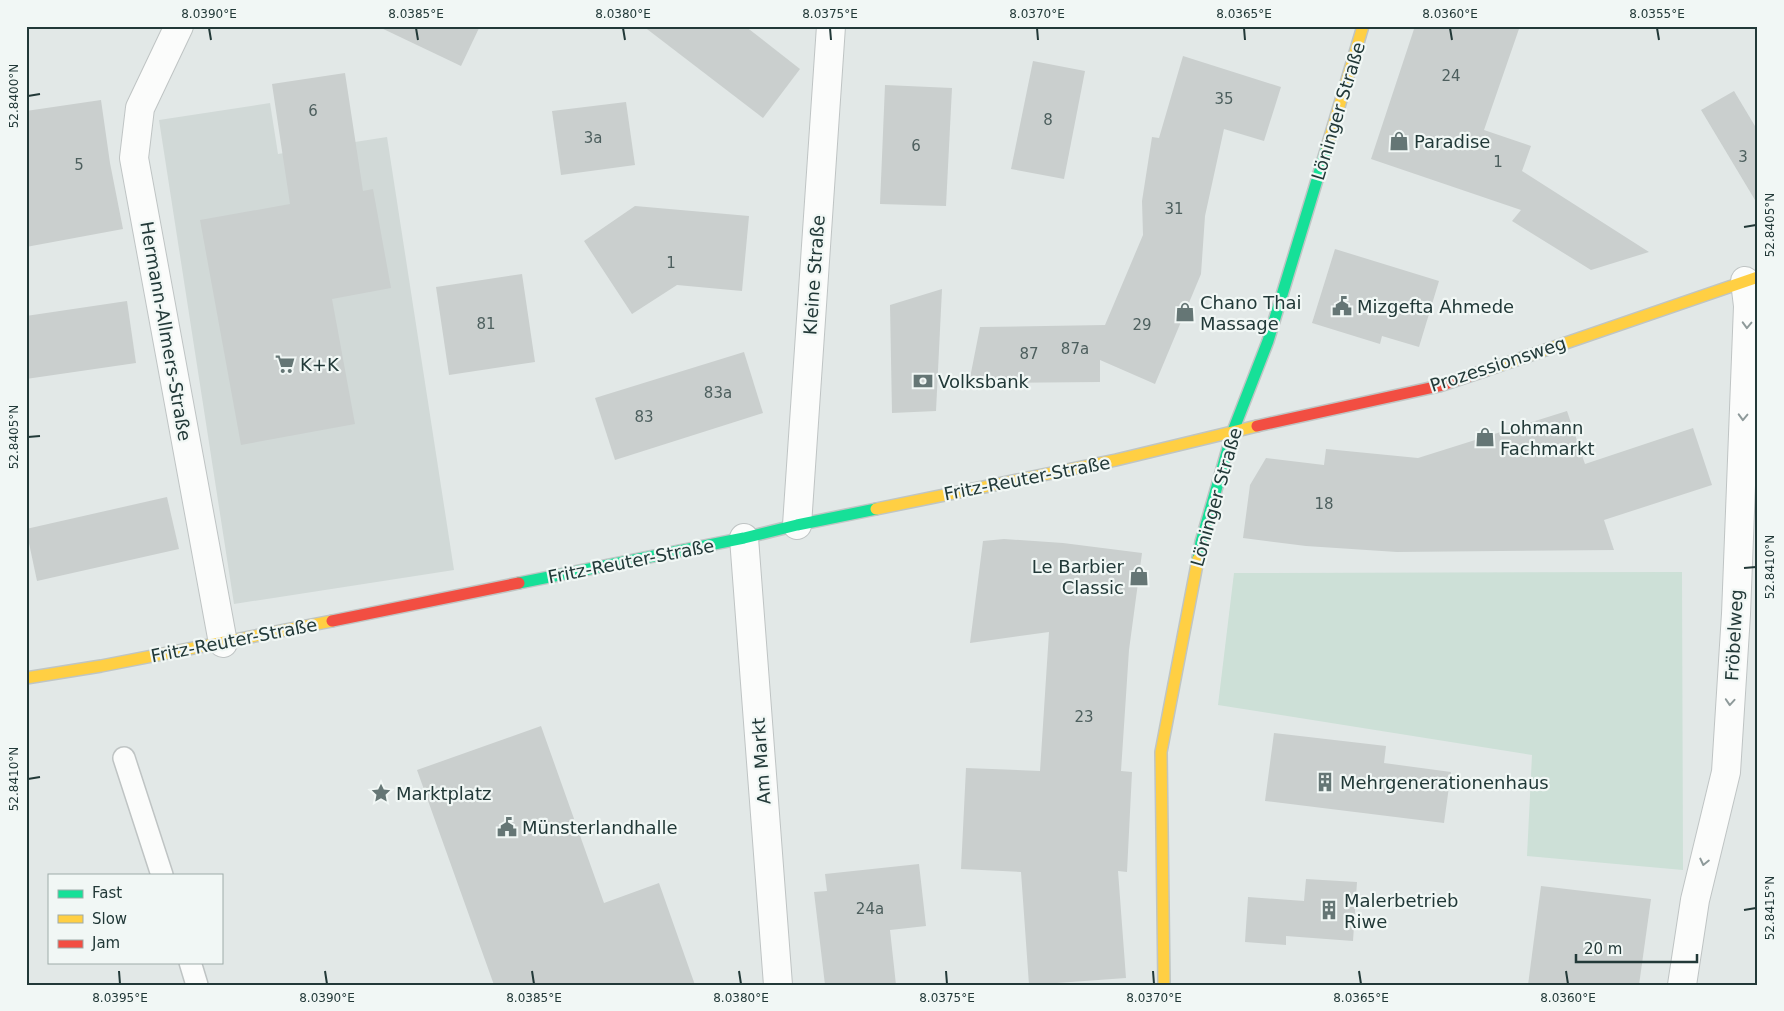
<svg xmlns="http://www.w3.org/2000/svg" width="1784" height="1011" font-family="'DejaVu Sans',sans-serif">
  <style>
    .built { fill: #d1d9d7 }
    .green { fill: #cde0d7 }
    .building { fill: #cacfce }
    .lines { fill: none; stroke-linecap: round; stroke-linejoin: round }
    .lane-casing { stroke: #bfc4c4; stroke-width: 24 }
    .street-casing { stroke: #bfc4c4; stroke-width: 30 }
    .fast-casing { stroke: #bfc5c4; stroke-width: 14 }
    .slow-casing { stroke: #bfc5c4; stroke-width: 14 }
    .jam-casing { stroke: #bfc5c4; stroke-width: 14 }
    .lane { stroke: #fbfcfb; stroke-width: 21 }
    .street { stroke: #fbfcfb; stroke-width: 28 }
    .fast { stroke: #16e098; stroke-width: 11 }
    .slow { stroke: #ffcf43; stroke-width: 11 }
    .jam { stroke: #f24e42; stroke-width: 11 }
    .oneway { stroke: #8e9a9a }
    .ticks { fill: none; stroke: #223938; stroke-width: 2 }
    .labels { text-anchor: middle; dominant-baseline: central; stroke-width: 4.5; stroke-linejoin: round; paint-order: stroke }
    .number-label { font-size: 15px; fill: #4d5f5e }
    .street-label { font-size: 18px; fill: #223938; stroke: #f1f7f5 }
    .poi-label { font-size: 18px; fill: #223938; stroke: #f1f7f5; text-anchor: start }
    .neatline { fill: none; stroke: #223938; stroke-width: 2 }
    .ticks-label { font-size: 12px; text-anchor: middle; fill: #223938 }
  </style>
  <rect width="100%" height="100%" fill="#e2e8e7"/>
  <polygon class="built" points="270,103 278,154 387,137 454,570 234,604 159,120"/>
  <polygon class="green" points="1682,572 1683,870 1527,856 1532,755 1218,705 1234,573"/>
  <g class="building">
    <polygon points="377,26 480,26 461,66"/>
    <polygon points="643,26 745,26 800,69 763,118"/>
    <polygon points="1415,26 1520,26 1484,130 1531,146 1522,171 1649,252 1591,270 1512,221 1521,210 1371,159"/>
    <polygon points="1183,56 1281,87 1264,141 1224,129 1205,216 1201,274 1155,384 1100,360 1100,382 969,383 980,327 1105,325 1143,235 1142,201 1152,137 1159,138"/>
    <polygon points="1033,61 1085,71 1064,179 1011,169"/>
    <polygon points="345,73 363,191 373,189 391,288 332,299 355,424 241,445 200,220 290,204 272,84"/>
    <polygon points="885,85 952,88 946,206 880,204"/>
    <polygon points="1734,91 1758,131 1758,205 1701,110"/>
    <polygon points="101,100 110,163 123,229 26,247 26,111"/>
    <polygon points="626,102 635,165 561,175 552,111"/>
    <polygon points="635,206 749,216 742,291 677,285 632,314 584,241"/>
    <polygon points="1335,249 1439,281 1419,347 1382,336 1380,344 1312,323"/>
    <polygon points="522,274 535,362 449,375 436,287"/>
    <polygon points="942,289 936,411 892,413 890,305"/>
    <polygon points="127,301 136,363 26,379 26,316"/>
    <polygon points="744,352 763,413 615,460 595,398"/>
    <polygon points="1567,411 1585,464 1693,428 1712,485 1604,520 1614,550 1397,552 1306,546 1243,538 1250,485 1266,458 1324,465 1326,449 1418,458"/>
    <polygon points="167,497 179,549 37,581 26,529"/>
    <polygon points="1004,539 1063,543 1142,553 1129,650 1121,771 1132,772 1127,872 1118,871 1126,978 1029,985 1021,872 961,869 966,768 1040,771 1049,632 970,643 983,541"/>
    <polygon points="541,726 604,903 659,883 695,985 494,985 417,770"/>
    <polygon points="1274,733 1386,746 1384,763 1451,772 1444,823 1265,801"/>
    <polygon points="919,864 926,926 890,930 896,985 825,985 814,892 827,891 825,874"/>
    <polygon points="1306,879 1357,882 1353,941 1286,936 1286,945 1245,942 1248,897 1304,901"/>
    <polygon points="1541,886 1651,899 1639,985 1528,985"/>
  </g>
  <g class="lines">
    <defs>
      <g id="lane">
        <polyline points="124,758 162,875"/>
        <polyline points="190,962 197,985"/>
      </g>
      <g id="street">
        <polyline points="179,26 140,108 134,158 223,643"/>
        <polyline points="797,525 831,26"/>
        <polyline points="744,538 778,985"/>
        <polyline points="1682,985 1695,900 1726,772 1736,614 1748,306 1745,281"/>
      </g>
      <g id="fast">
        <polyline points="1198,559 1201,542 1233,431 1268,341 1327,147"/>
        <polyline points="519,583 744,538 797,525 876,509"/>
      </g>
      <g id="slow">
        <polyline points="1327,147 1363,26"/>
        <polyline points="1487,370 1758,277"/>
        <polyline points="876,509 1116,460 1257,426"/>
        <polyline points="26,678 101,666 332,621"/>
        <polyline points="1164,985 1161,752 1198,559"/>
      </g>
      <g id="jam">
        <polyline points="1257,426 1439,386 1487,370"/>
        <polyline points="332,621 519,583"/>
      </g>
    </defs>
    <use href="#lane" class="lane-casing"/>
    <use href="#street" class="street-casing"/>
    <use href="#fast" class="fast-casing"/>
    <use href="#slow" class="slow-casing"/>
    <use href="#jam" class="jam-casing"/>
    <use href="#lane" class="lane"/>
    <use href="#street" class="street"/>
    <use href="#fast" class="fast"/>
    <use href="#slow" class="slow"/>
    <use href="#jam" class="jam"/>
  </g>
  <defs><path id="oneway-chevron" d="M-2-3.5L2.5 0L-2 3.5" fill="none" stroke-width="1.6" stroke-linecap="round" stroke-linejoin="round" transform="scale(1.25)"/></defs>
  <g class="oneway">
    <use href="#oneway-chevron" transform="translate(1747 325) rotate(92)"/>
    <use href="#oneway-chevron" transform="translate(1743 417) rotate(92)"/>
    <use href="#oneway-chevron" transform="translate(1730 702) rotate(94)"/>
    <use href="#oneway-chevron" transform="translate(1704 862) rotate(103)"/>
  </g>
  <path class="ticks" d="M 209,28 L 211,40M 416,28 L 418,40M 623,28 L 625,40M 830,28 L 831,40M 1037,28 L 1038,40M 1244,28 L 1245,40M 1450,28 L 1452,40M 1657,28 L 1659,40M 28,96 L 40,94M 1744,227 L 1756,225M 28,437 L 40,436M 1744,568 L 1756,567M 28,779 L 40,777M 1744,910 L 1756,908M 119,971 L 120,984M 325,971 L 327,984M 532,971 L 534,984M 739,971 L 741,984M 946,971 L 947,984M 1153,971 L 1154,984M 1359,971 L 1361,984M 1566,971 L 1568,984"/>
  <defs>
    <symbol id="shop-bare" viewBox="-9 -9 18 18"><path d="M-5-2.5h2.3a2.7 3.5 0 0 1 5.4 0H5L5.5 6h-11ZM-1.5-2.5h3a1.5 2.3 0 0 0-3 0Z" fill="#657675" stroke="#f1f7f5" stroke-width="2.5" paint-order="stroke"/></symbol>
    <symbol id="civic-bare" viewBox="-9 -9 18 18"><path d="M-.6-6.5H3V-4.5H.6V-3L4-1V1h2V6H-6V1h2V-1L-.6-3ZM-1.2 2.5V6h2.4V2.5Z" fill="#657675" stroke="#f1f7f5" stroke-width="2.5" paint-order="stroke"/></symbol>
    <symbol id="supermarket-bare" viewBox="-9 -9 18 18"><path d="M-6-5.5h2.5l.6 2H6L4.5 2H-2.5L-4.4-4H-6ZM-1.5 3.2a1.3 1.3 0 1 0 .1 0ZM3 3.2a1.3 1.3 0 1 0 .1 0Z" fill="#657675" stroke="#f1f7f5" stroke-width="2.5" paint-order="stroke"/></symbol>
    <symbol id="bank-bare" viewBox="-9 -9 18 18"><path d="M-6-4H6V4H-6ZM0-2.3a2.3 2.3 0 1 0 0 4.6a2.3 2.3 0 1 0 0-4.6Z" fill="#657675" stroke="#f1f7f5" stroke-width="2.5" paint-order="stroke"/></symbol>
    <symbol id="building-bare" viewBox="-9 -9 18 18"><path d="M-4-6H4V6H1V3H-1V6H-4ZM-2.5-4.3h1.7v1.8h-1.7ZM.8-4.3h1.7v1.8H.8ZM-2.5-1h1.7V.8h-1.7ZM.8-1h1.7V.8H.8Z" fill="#657675" stroke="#f1f7f5" stroke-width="2.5" paint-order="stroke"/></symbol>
    <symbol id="sight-bare" viewBox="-9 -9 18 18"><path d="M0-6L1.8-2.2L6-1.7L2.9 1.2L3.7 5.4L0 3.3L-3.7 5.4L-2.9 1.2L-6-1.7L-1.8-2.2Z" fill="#657675" stroke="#f1f7f5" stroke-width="2.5" paint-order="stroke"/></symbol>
  </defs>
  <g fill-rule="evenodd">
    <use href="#shop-bare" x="1385" y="127" width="28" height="28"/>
    <use href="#civic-bare" x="1328" y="292" width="28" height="28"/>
    <use href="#shop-bare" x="1171" y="298" width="28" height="28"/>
    <use href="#supermarket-bare" x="271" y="350" width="28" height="28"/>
    <use href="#bank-bare" x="909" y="367" width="28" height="28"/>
    <use href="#shop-bare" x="1471" y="423" width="28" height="28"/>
    <use href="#shop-bare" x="1125" y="562" width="28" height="28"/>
    <use href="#building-bare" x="1311" y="768" width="28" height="28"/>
    <use href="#sight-bare" x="367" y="779" width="28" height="28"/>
    <use href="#civic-bare" x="493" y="813" width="28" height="28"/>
    <use href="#building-bare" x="1315" y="896" width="28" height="28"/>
  </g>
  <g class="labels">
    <g class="number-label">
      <text x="1451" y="76">24</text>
      <text x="1224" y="99">35</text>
      <text x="313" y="111">6</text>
      <text x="1048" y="120">8</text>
      <text x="593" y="138">3a</text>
      <text x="916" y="146">6</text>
      <text x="1743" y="157">3</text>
      <text x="1498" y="162">1</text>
      <text x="79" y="165">5</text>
      <text x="1174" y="209">31</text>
      <text x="671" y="263">1</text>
      <text x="486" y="324">81</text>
      <text x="1142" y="325">29</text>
      <text x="1075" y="349">87a</text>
      <text x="1029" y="354">87</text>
      <text x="718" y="393">83a</text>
      <text x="644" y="417">83</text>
      <text x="1324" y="504">18</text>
      <text x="1084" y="717">23</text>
      <text x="870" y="909">24a</text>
    </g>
    <g class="street-label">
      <text transform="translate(1338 111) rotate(-73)">Löninger Straße</text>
      <text transform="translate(814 275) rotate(-86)">Kleine Straße</text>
      <text transform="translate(166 331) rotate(80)">Hermann-Allmers-Straße</text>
      <text transform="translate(1498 364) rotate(-18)">Prozessionsweg</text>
      <text transform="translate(1027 478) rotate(-11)">Fritz-Reuter-Straße</text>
      <text transform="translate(1216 497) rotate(-74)">Löninger Straße</text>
      <text transform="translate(631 561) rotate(-11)">Fritz-Reuter-Straße</text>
      <text transform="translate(1734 635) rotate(-87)">Fröbelweg</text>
      <text transform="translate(234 640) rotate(-11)">Fritz-Reuter-Straße</text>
      <text transform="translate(761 761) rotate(-94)">Am Markt</text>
    </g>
    <g class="poi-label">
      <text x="1414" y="141">Paradise</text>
      <text x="1200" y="302">Chano Thai<tspan x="1200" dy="21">Massage</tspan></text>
      <text x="1357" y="306">Mizgefta Ahmede</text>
      <text x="300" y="364">K+K</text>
      <text x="938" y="381">Volksbank</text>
      <text x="1500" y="427">Lohmann<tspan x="1500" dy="21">Fachmarkt</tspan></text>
      <text x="1124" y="566" text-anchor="end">Le Barbier<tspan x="1124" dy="21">Classic</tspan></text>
      <text x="1340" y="782">Mehrgenerationenhaus</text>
      <text x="396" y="793">Marktplatz</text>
      <text x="522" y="827">Münsterlandhalle</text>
      <text x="1344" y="900">Malerbetrieb<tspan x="1344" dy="21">Riwe</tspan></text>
    </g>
  </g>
  <rect width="1784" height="1011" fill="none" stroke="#f1f7f5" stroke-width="55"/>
  <rect x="48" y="874" width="175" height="90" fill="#f1f7f5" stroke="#9eaba9"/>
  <rect x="58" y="890" width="25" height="8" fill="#16e098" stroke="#9eaba9"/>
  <text x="92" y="898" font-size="15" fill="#223938">Fast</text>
  <rect x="58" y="915" width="25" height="8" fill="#ffcf43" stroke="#9eaba9"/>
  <text x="92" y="924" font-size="15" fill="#223938">Slow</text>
  <rect x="58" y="940" width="25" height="8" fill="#f24e42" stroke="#9eaba9"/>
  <text x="92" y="948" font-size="15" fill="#223938">Jam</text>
  <path d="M1576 954v8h121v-8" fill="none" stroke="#223938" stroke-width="2.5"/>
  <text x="1584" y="954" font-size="15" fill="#223938" stroke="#f1f7f5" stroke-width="4" paint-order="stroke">20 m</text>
  <rect x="28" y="28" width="1728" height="956" class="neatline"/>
  <g class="ticks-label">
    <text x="209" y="18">8.0390°E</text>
    <text x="416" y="18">8.0385°E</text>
    <text x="623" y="18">8.0380°E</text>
    <text x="830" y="18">8.0375°E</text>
    <text x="1037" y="18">8.0370°E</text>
    <text x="1244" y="18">8.0365°E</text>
    <text x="1450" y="18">8.0360°E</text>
    <text x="1657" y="18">8.0355°E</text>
    <text transform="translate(14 96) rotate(-90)" y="4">52.8400°N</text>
    <text transform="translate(1770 225) rotate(-90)" y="4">52.8405°N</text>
    <text transform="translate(14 437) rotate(-90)" y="4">52.8405°N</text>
    <text transform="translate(1770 567) rotate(-90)" y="4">52.8410°N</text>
    <text transform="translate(14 779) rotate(-90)" y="4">52.8410°N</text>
    <text transform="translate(1770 908) rotate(-90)" y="4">52.8415°N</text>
    <text x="120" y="1002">8.0395°E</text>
    <text x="327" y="1002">8.0390°E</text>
    <text x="534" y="1002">8.0385°E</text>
    <text x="741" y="1002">8.0380°E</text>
    <text x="947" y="1002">8.0375°E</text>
    <text x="1154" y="1002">8.0370°E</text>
    <text x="1361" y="1002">8.0365°E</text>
    <text x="1568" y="1002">8.0360°E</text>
  </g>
</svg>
